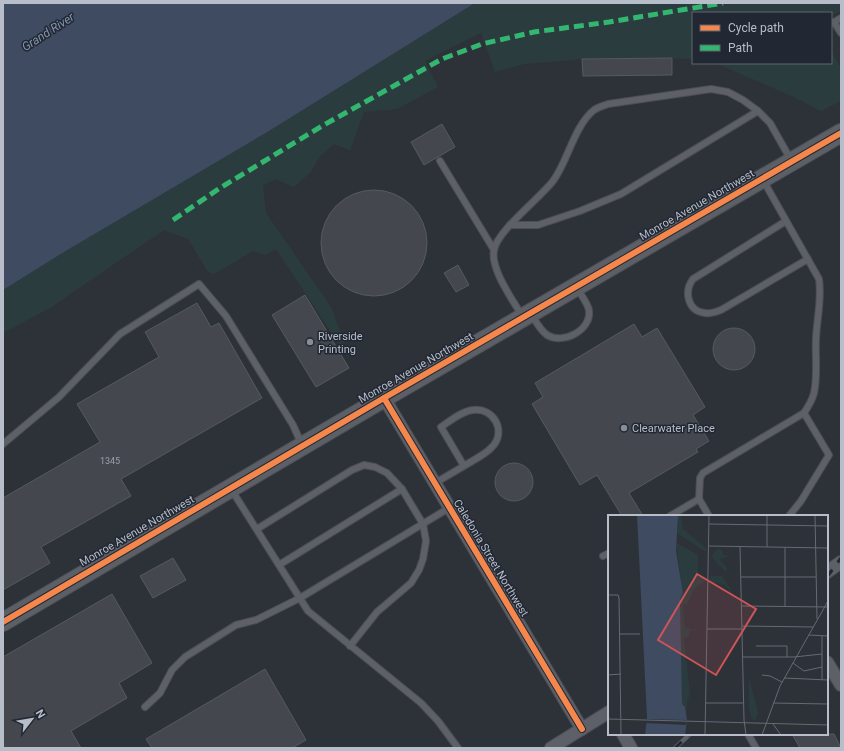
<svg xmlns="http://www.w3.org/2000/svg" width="844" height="751" font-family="Roboto,sans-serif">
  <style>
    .green { fill: #2b3c3f }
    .water { fill: #3e4b61 }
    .building { fill: #44484e; stroke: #555961 }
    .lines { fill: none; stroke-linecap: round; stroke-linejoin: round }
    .lane-casing { stroke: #4b4e54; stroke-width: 8 }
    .street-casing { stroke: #4b4e54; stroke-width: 14 }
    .secondary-casing { stroke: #4b4e54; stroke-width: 20 }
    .lane { stroke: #5d6067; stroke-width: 6 }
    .street { stroke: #5d6067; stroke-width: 12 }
    .secondary { stroke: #5c5f66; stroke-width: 18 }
    .rail-casing { stroke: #5c5f65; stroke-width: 4.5 }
    .rail { stroke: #212833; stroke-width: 3; stroke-dasharray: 9; stroke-linecap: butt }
    .quiet { stroke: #33b770; stroke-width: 5; stroke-dasharray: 10 5; stroke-linecap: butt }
    .cycleway-casing { stroke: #212833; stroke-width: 8 }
    .cycleway { stroke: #f5874c; stroke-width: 6 }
    .poi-dot { fill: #878d97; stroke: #212833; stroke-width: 1.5 }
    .labels { text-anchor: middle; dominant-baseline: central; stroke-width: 3; stroke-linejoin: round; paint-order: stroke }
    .number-label { font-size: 9px; fill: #9ba0aa }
    .street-label { font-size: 11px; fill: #b8bec9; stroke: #212833 }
    .poi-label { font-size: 11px; fill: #b8bec9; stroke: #212833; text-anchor: start }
    .water-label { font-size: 12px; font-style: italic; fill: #8394ad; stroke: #212833 }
    .inset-road { fill: none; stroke: #656a73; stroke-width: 1 }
    .view { fill: #cd5558; fill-opacity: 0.15; stroke: #cd5558; stroke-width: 2 }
    .inset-edge { fill: none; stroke: #b8bec9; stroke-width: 2 }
  </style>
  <rect width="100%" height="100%" fill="#2d3239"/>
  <g class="green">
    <polygon points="475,3 841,3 841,11 831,16 831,13 693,13 693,59 672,58 582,59 524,64 495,72 481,33 425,61 438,87 397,109 364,112 350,150 334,144 320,156 311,172 294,187 276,179 263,185 266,213 331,307 343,339 349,359 276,249 265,255 253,251 214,274 208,272 188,239 164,230 50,308 3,333 3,290 64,252 269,131"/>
    <polygon points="831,51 841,68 841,101 821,111 794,97 715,63 831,63"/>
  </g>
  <polygon class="water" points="3,3 475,3 269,131 64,252 3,290"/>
  <g class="building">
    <polygon points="672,58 672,75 583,76 582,59"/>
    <polygon points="442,124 455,147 424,165 411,142"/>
    <circle cx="374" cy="243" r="53"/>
    <polygon points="458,265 469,285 456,292 444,273"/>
    <polygon points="305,295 349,368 316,387 272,315"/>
    <polygon points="197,303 211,327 219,323 262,398 121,479 131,496 41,547 50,563 3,590 3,498 100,442 77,404 159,357 145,332"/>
    <polygon points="634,324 642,337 657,328 705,407 693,415 709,441 696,449 698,452 629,493 643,516 622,516 597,475 580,485 532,404 543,397 535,383"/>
    <circle cx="734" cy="349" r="21"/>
    <circle cx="514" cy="482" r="19"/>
    <polygon points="173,558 186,580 153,598 140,576"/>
    <polygon points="112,594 152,663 119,683 127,698 71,731 81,748 3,748 3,657"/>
    <polygon points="265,669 306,740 292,748 152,748 146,739"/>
    <polygon points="792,734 834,734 841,748 800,748"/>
  </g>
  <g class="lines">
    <defs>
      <g id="lane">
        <polyline points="841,18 834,22 841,33"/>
        <polyline points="440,161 494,250"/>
        <path d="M 786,221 L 693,279 C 684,291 687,311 705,313 C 711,314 716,312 721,310 L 808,259"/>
        <polyline points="510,225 538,225 580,211 621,194 758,111"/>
        <path d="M 532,315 C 536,322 540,330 547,335 C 563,345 592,330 589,310 C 587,302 581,295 577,288"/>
        <path d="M 522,316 C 513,300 490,269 494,250 C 497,231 539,199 553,181 C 568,161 574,126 594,110 C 598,107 603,106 608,104 L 711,89 L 728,92 L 743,100 L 758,111 L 770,123 L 791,160"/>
        <polyline points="3,444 59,397 120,334 199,284 226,316 293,425 302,445"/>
        <path d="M 435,483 L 464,466 L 441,427 C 450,421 462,411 473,410 C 494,407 507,432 492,447 C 485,455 473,460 464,466"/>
        <polyline points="231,489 308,611 421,703 438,721 458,748"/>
        <polyline points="670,516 699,499"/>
        <path d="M 709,516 L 699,499 L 700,478 L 703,473 L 804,413 C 808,407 812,401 814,393 C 818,375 815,356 816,338 C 817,318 822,299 819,279 L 763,180"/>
        <polyline points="789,516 801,501 829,455 804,413"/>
        <polyline points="257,529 352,470 364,465 375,467 387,473 402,489 423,524 426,541 423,559 419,570 411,583 377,612 350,646"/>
        <polyline points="603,556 609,553"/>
        <polyline points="279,565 402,489"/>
        <polyline points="145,707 160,693 172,670 185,657 236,625 256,620 300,598 449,508"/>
        <polyline points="748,734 756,748"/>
      </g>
      <g id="street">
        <polyline points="384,398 582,729"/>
        <polyline points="827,572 841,562"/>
        <polyline points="827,662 841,685"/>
        <polyline points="623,734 631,748"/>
        <polyline points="551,748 609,712"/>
      </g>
      <polyline id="secondary" points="3,622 384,398 841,133"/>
    </defs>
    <use href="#lane" class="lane-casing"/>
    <use href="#street" class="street-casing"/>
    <use href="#secondary" class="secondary-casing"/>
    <use href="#lane" class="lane"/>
    <use href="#street" class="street"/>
    <use href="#secondary" class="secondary"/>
    <defs>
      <g id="rail">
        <polyline points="827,577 841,558"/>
        <polyline points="675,748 690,734"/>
      </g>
    </defs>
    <use href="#rail" class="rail-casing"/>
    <use href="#rail" class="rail"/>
    <polyline class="quiet" points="173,220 220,188 322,126 442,59 482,44 534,32 609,22 723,3"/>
    <defs>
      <g id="cycleway">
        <polyline points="384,398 582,729"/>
        <polyline points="3,622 384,398 841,133"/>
      </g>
    </defs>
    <use href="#cycleway" class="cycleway-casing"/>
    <use href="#cycleway" class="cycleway"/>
  </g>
  <g class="poi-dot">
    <circle cx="310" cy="342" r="4"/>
    <circle cx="624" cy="428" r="4"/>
  </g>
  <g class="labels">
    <g class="number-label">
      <text x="110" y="461">1345</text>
    </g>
    <g class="street-label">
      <text transform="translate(697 205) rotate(-30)">Monroe Avenue Northwest</text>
      <text transform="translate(416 368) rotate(-30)">Monroe Avenue Northwest</text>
      <text transform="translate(137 531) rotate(-30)">Monroe Avenue Northwest</text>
      <text transform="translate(491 558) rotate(59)">Caledonia Street Northwest</text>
    </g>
    <g class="poi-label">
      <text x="318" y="336">Riverside<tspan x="318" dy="13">Printing</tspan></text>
      <text x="632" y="428">Clearwater Place</text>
    </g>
    <g class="water-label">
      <text transform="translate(48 32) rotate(-33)">Grand River</text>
    </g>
  </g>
  <g transform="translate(608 515)">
    <rect width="220" height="220" fill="#2d3239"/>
    <path d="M 70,0 L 73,0 L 75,14 L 98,33 L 98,37 L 69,18 ZM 68,28 L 90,40 L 90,62 L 97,63 L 97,66 L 86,74 L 79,90 L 75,89 L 77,113 L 94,115 L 82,115 L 81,121 L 76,123 L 82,180 L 79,186 L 78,204 L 77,192 L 74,189 L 72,85 L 75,78 ZM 109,34 L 114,35 L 115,40 L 122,41 L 111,44 L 119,53 L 118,57 L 103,41 ZM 102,61 L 114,61 L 127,81 L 117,70 L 102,67 ZM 141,162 L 150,198 L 147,205 L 144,204 L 141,194 Z" fill="#2b3c3f"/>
    <path d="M 29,0 L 70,0 L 68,36 L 75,78 L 72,85 L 73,132 L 74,189 L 77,192 L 79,205 L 77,220 L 37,220 L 39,203 Z" fill="#3e4b61"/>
    <path d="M 38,204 L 79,205 L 78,210 L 37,208 Z" fill="#2d3239"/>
    <path class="inset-road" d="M 159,0 L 159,32M 207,0 L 209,104M 101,9 L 220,11M 100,31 L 220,33M 132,32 L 136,205 L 138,220M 177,32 L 177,92M 133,62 L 208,62M 0,80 L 10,80 L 11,83 L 13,220M 133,91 L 220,92M 134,111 L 205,112M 99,114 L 134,114M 12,119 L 32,119M 201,120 L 220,121M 214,121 L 214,165M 148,131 L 179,131 L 179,142M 135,142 L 186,142 L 214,139M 185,148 L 196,156 L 214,152M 0,160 L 13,159M 154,160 L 162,161 L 174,167M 176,163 L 220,165M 98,188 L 135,188M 165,188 L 220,189M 0,204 L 220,210M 165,209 L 173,220M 97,220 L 101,0M 154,220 L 172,171 L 220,86"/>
    <path class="view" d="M 89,59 L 148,94 L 108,160 L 50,125 Z"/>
    <rect width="220" height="220" class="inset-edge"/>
  </g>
  <rect width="844" height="751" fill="none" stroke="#b8bec9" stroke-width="8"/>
  <rect x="692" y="12" width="140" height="52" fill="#212833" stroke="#5d646f"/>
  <rect x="700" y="25" width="20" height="6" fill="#f5874c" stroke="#5d646f"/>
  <text x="728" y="32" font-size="12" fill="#b8bec9">Cycle path</text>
  <rect x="700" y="45" width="20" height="6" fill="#33b770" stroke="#5d646f"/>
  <text x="728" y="52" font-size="12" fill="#b8bec9">Path</text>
  <g transform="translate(32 719) rotate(59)" stroke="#212833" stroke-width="3" paint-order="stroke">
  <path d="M0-3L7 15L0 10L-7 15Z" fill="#b8bec9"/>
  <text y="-6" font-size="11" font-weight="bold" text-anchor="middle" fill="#b8bec9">N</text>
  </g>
</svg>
